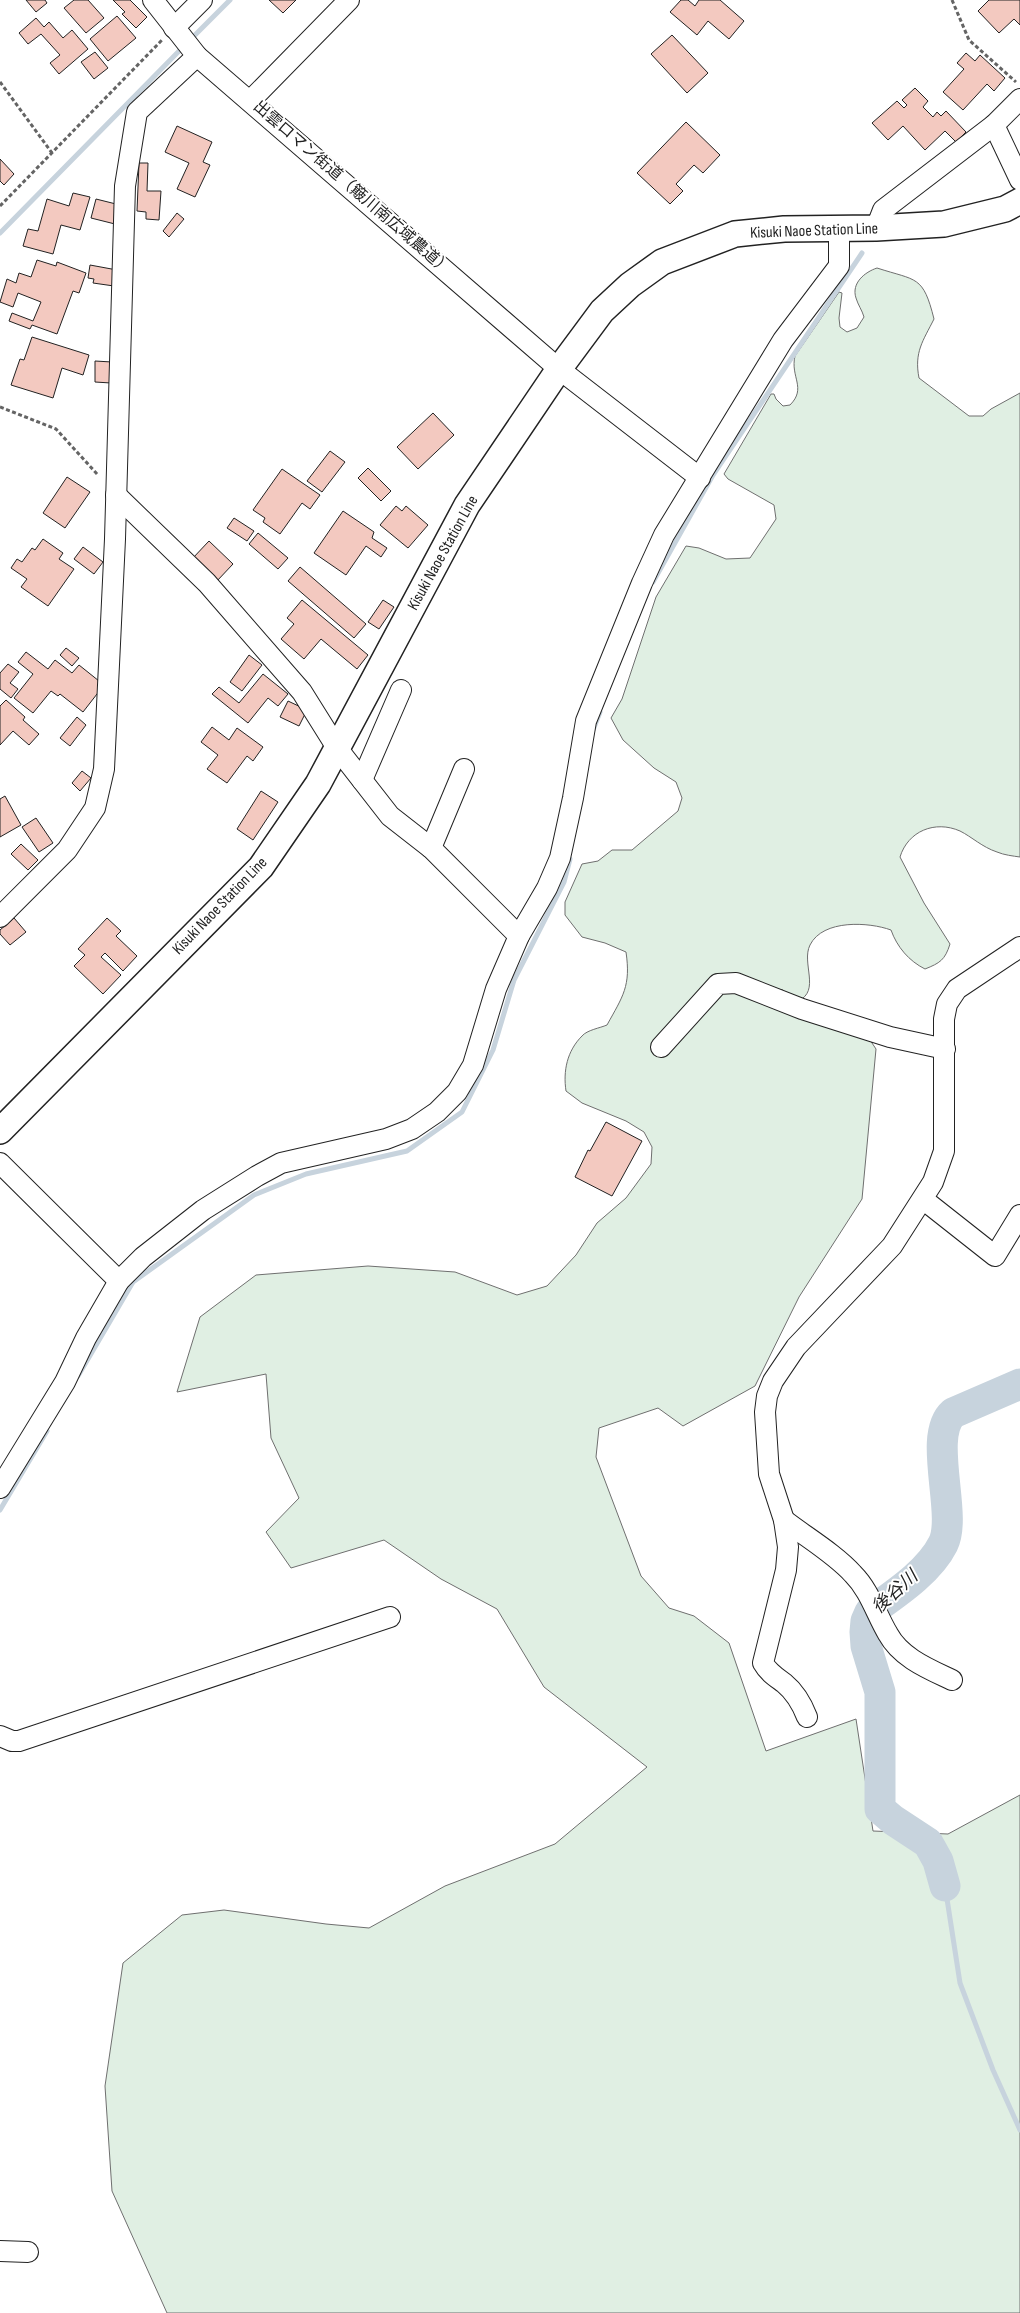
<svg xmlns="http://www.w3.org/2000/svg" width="1020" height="2313" font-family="'Sofia Sans Condensed','Noto Sans JP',sans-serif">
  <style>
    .green { fill: #e0efe3; stroke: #6f6f6f }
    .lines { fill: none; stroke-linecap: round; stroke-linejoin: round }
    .stream { stroke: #c7d3dd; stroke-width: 5 }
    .river { stroke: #c7d3dd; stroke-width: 31 }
    .building { fill: #f3c9c0; stroke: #222 }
    .minor-casing { stroke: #222; stroke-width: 22 }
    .major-casing { stroke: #222; stroke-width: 28 }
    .path { stroke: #646464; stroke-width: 3; stroke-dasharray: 4 2.5; stroke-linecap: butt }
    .minor { stroke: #fff; stroke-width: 20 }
    .major { stroke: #fff; stroke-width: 25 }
    .labels { text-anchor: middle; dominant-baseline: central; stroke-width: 4; stroke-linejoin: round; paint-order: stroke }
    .street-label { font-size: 16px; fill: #222; stroke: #fff }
    .water-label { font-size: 18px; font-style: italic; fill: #222; stroke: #fff }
  </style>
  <rect width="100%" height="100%" fill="#fff"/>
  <path class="green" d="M 877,268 C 917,281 923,275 934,319 C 923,341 914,352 919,378 L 969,416 L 983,416 L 991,409 L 1020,393 L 1020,857 C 1013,856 1004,855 997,852 C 982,847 972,837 960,831 C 935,820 908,831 900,857 L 924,903 L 950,944 C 945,960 940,963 925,969 C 909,961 897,947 891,930 C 869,922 823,919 810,945 C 801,963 821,991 798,1001 L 789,997 L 783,990 L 777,989 L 773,995 L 773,1004 L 782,1011 L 870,1040 L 876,1049 L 862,1199 L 799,1297 L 755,1386 L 683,1426 L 658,1408 L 599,1428 L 596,1457 L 641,1576 L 669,1608 L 694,1616 L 729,1643 L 766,1751 L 856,1719 L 873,1831 L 948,1834 L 1020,1795 L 1020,2313 L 167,2313 L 112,2191 L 105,2086 L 123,1963 L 182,1915 L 224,1910 L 326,1924 L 369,1928 L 445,1886 L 555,1844 L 647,1767 L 544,1687 L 497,1609 L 441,1579 L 384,1540 L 291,1568 L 266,1532 L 299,1498 L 271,1438 L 266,1374 L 177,1392 L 200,1317 L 256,1275 L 368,1266 L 455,1272 L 517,1295 L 547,1286 L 576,1255 L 597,1223 L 626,1198 L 651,1164 L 652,1147 L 644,1132 L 626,1121 L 582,1103 L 566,1091 C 563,1071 567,1051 582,1036 C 587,1030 600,1028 607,1025 C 623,996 631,986 626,952 L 605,943 L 582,937 L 565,915 L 565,902 L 582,864 L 598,861 L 612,850 L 632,850 L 678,811 L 682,798 L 676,782 L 654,768 L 623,740 L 611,718 L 622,699 L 656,597 L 686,546 L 699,548 L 726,559 L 750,558 L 776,519 L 774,505 L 728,479 L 724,474 L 771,394 L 774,394 L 776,399 L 783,406 L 790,405 C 807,388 790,377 795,356 L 839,292 L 842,293 L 839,318 L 840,327 L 847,332 L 857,328 L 864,317 C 862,310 858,305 856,298 C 851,283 865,272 877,268 Z"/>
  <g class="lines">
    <g class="stream">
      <polyline points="190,40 230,0"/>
      <polyline points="0,233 184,46"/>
      <polyline points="653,582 713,475 862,253"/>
      <polyline points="593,730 600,712"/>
      <polyline points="78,1376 133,1282 254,1195 306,1174 407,1151 462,1112 493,1050 514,980 564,882 570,859"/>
      <polyline points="0,1510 47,1431"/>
      <polyline points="945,1886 960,1983 993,2070 1020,2130"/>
    </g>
    <path class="river" d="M 945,1886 L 938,1861 L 928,1843 L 893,1820 L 880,1809 L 880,1692 L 866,1646 L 865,1632 L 866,1621 L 870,1612 C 895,1594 929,1572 943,1544 C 958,1515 927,1436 953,1413 L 1020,1384"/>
  </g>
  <g class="building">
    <polygon points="26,0 45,0 47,3 36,12"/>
    <polygon points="74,0 88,0 104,18 86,33 64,8"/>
    <polygon points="113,0 130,0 147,17 136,28 122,14 125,12"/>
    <polygon points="269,0 296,0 283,13"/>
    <polygon points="681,0 688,0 695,6 699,0 720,0 744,21 729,39 708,21 697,35 670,12"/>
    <polygon points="989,0 1020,0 1020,25 1014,19 999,33 978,11"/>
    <polygon points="117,16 136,38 108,61 90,39"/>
    <polygon points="36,18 44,27 49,22 63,38 72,30 88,49 59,74 50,63 60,55 41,34 28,44 19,33"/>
    <polygon points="672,35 708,73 687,93 651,54"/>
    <polygon points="95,52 108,68 94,79 81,62"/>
    <polygon points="966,53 975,61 980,55 1005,78 994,91 987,84 963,110 943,92 964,69 957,63"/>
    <polygon points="915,88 928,101 923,107 933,117 937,112 941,116 946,111 966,132 956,142 945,131 925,150 903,126 888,140 872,123 897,101 904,108 907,105 902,100"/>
    <polygon points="686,122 720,155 703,173 694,165 676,184 683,191 670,204 637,173"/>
    <polygon points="177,126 212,142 203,162 210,165 195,197 177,189 189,163 165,152"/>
    <polygon points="0,159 14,174 4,185 0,181"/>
    <polygon points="139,163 148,163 147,191 161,191 159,220 146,219 146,212 137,211"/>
    <polygon points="73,193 90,197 80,230 61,225 53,254 23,246 28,229 38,231 47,199 69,206"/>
    <polygon points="96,199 120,205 115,224 91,218"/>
    <polygon points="177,213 184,219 169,237 163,231"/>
    <polygon points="37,260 56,266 57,262 86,273 79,293 73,291 57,334 32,325 30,329 9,321 12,313 33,321 41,302 18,293 13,307 0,302 7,279 16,283 19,273 31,277"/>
    <polygon points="90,265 117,270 114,286 93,283 94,279 88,278"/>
    <polygon points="32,337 89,355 83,375 62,368 53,398 11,385 20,359 24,360"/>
    <polygon points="95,361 112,362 111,383 95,382"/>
    <polygon points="433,413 454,435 418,469 397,447"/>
    <polygon points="330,451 345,462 322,492 307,481"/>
    <polygon points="368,468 391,491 381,501 358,478"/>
    <polygon points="282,469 320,495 310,509 302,503 280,534 263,522 265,518 253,510"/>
    <polygon points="67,477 90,492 65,528 43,513"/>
    <polygon points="396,506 402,511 406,506 428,525 408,548 380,525"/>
    <polygon points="343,511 374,532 372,538 387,548 381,557 366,546 346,575 314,553"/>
    <polygon points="234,518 254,531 247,541 227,528"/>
    <polygon points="258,533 288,558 278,569 249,544"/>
    <polygon points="43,539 63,553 59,559 74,569 48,606 21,587 27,579 11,568 17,559 22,562 32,548 35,550"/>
    <polygon points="209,541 233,564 216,582 192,559"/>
    <polygon points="83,547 103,562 94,574 74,559"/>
    <polygon points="300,567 366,624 354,638 288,581"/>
    <polygon points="302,600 368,655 357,669 321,639 304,659 281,639 294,624 287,618"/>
    <polygon points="383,600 394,607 379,629 368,622"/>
    <polygon points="66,648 79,658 72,666 60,655"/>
    <polygon points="26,652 48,669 55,660 72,673 79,665 104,685 83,712 60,694 58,696 51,691 33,713 14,698 33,674 18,662"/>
    <polygon points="249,655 262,665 242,691 230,682"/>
    <polygon points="8,664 19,672 10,683 18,689 11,698 0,689 0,673"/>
    <polygon points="263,674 288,694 278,706 268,698 248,723 212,694 219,687 239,703"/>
    <polygon points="6,700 25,717 23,720 39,734 29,745 13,731 0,745 0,706"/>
    <polygon points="288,701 307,710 299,726 280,717"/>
    <polygon points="77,717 86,725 70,746 60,738"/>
    <polygon points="212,727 229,740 237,728 263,747 253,761 247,756 227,783 207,769 218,755 201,742"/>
    <polygon points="82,771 91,778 80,791 72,783"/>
    <polygon points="261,791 278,802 253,840 237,829"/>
    <polygon points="5,796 21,825 0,837 0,799"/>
    <polygon points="36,818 53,843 39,852 22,827"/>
    <polygon points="21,844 38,860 28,870 11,854"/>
    <polygon points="14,918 26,932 10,945 0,934 0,930"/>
    <polygon points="107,918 121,931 116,936 137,956 123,971 105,953 101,957 121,975 103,994 74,966 85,955 78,949"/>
    <polygon points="606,1122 642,1141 612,1196 575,1177 588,1150 590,1151"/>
  </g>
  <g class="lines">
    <defs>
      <g id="minor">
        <polyline points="153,0 197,56 559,369 700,478"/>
        <polyline points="174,28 202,0"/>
        <polyline points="251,100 349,0"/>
        <polyline points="994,125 1020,180"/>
        <polyline points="876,228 883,210 994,125 1020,99"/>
        <polyline points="116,495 207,583 302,692 337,748 390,816 431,848 519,936"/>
        <polyline points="362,780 401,690"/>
        <polyline points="431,848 464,769"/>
        <polyline points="0,917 67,850 95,808 104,769 115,539 125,186 137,112 197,56"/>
        <polyline points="661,1047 718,984 736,983 802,1009 890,1037 945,1049"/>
        <polyline points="0,1163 119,1281"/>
        <polyline points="924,1200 995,1256 1020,1215"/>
        <polyline points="0,1488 65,1382 86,1338 119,1281 143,1257 203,1210 257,1176 281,1163 386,1139 412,1129 437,1112 457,1092 473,1065 496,989 519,936 547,888 560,858 573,798 586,721 642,583 664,535 783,340 839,266 839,228"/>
        <path d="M 784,1520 C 806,1537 835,1554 853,1574 C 870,1591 876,1614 888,1634 C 901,1658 929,1669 952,1680"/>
        <path d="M 807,1717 C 802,1704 795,1692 784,1683 C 776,1677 768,1672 763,1663 L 786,1570 L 788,1547 L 784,1520 L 769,1474 L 765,1412 L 767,1396 L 773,1381 L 796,1347 L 892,1246 L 933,1182 L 944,1151 L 944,1019 L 947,1004 L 957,989 L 1020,947"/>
        <polyline points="0,1736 12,1741 19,1741 390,1617"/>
        <polyline points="0,2251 28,2252"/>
      </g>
      <polyline id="major" points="0,1131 261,867 318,784 467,505 559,369 602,311 630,285 662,262 735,234 784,229 876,228 944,224 1005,209 1020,201"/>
    </defs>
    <use href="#minor" class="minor-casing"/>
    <use href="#major" class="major-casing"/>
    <g class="path">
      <polyline points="952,0 969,40 1016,82"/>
      <polyline points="0,82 52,153"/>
      <polyline points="0,206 162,40"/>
      <polyline points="0,407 56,429 98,475"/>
    </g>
    <use href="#minor" class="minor"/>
    <use href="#major" class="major"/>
  </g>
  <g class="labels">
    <g class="street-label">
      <text transform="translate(352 188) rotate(41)">出雲ロマン街道（簸川南広域農道）</text>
      <text transform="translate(814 231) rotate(-2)">Kisuki Naoe Station Line</text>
      <text transform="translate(443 553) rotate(-61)">Kisuki Naoe Station Line</text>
      <text transform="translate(220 906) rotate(-46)">Kisuki Naoe Station Line</text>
    </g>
    <g class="water-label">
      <text transform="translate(895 1592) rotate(-42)">後谷川</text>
    </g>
  </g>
</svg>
